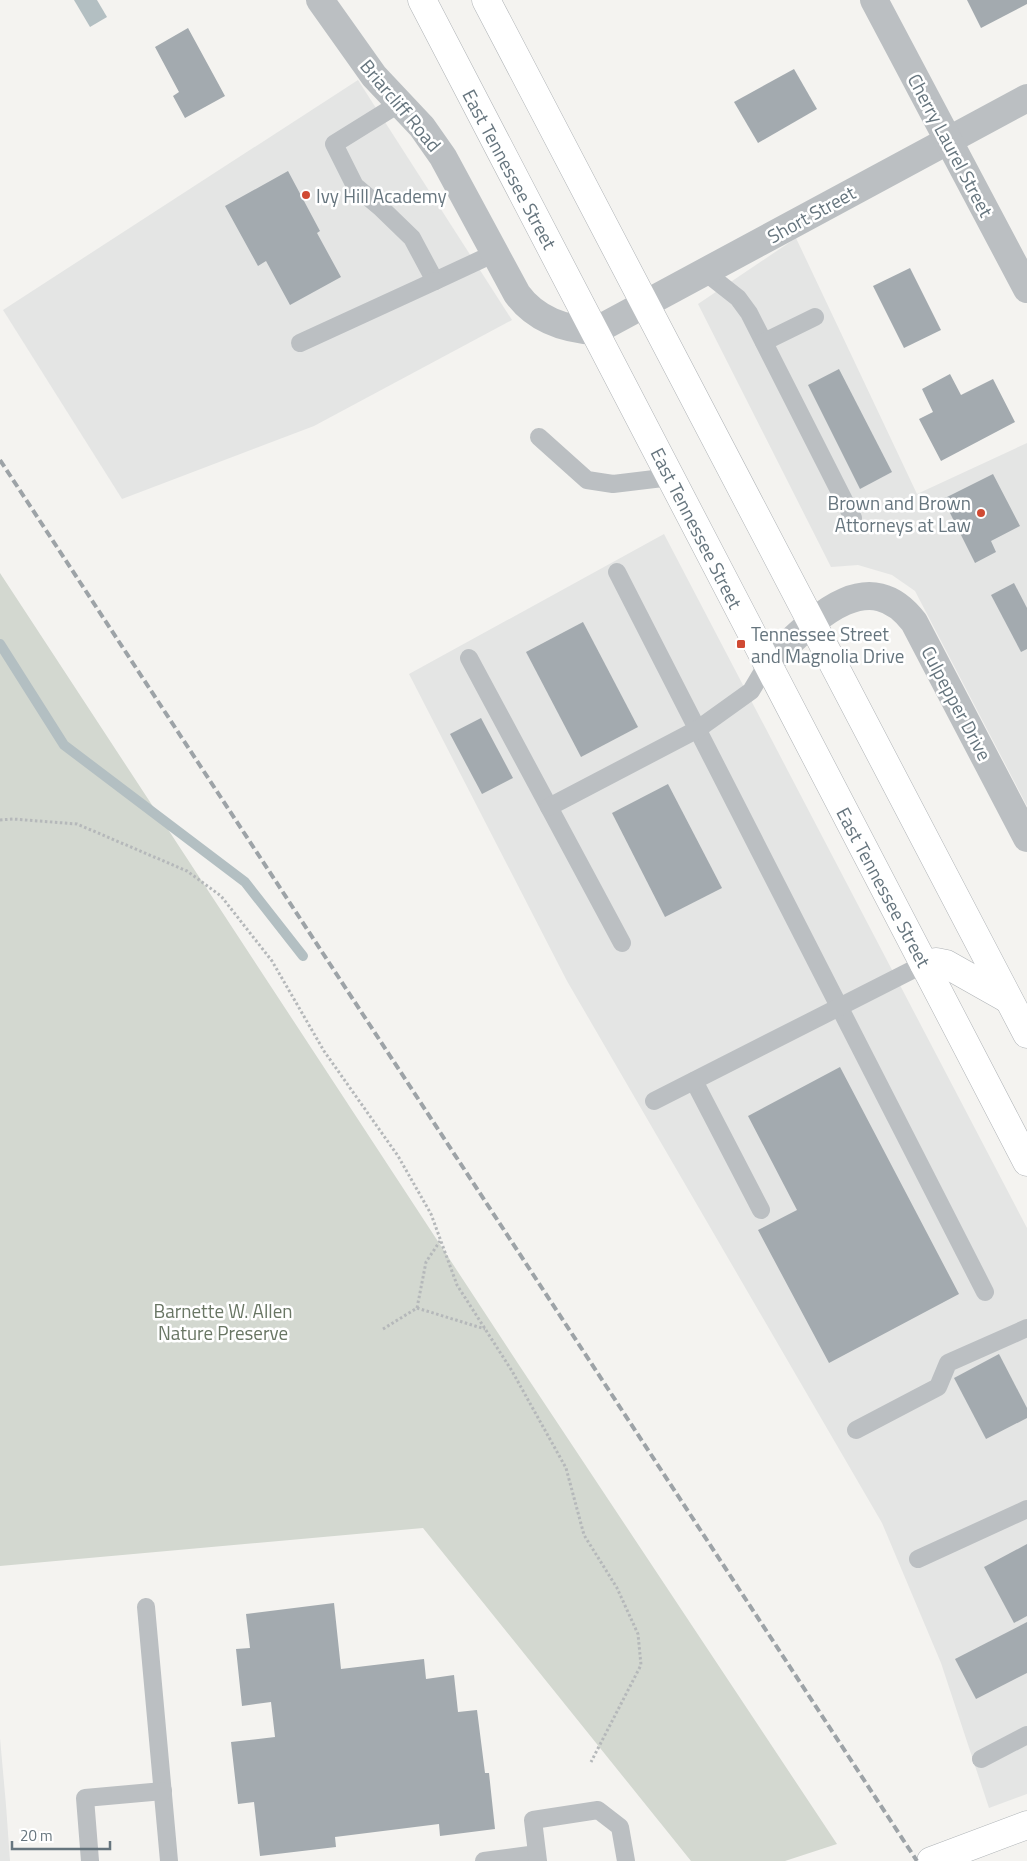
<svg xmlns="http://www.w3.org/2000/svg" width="1027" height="1861" font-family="'Titillium Web',sans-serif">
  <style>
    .built { fill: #e4e5e4 }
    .green { fill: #d3d8d0 }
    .water { fill: #b3bfc2 }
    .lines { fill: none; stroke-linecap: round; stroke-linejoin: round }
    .stream { stroke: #b3bfc2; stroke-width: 10 }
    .building { fill: #a3aaaf }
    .secondary-casing { stroke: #aeb3b6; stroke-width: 29 }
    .primary-casing { stroke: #afb3b6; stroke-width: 29 }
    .path { stroke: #b5b8ba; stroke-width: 3; stroke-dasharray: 2.5 2.5; stroke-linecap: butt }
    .service { stroke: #bbbfc2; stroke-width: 18 }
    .minor { stroke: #bbbfc2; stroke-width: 28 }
    .secondary { stroke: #fff; stroke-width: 28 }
    .primary { stroke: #fff; stroke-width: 28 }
    .rail { stroke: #9da3a7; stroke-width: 4; stroke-dasharray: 8 4; stroke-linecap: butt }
    .poi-dot { fill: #d04a33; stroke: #fff; stroke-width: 2 }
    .labels { text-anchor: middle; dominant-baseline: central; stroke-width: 5; stroke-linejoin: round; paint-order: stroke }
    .street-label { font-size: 19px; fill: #66757e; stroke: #fff }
    .poi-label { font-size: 19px; fill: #66757e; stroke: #fff; text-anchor: start }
    .park-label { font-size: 19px; fill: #697664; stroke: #fff }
  </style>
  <rect width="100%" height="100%" fill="#f4f3f0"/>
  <g class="built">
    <polygon points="358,80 512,320 314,426 122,499 3,310"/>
    <polygon points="796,238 917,494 1027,443 1027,806 915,591 892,575 858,565 831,567 698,304"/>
    <polygon points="664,534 1027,1228 1027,1794 989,1808 941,1663 882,1523 567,981 409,674"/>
    <polygon points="0,1738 6,1805 10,1861 0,1861"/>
  </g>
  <polygon class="green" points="0,573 517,1362 837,1844 785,1861 691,1861 423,1528 0,1566"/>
  <polygon class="water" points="74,0 97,0 107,17 90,27"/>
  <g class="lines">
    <polyline class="stream" points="0,644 64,745 245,882 303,956"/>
  </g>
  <g class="building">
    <polygon points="967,0 1027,0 1027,4 981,28"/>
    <polygon points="188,28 225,96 185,118 173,96 179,92 155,47"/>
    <polygon points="794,69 817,109 758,143 734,102"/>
    <polygon points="288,171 320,231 317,233 341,277 290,305 266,261 258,266 225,206"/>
    <polygon points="910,268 941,330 904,348 873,286"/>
    <polygon points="839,369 892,472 860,489 808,385"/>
    <polygon points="950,374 961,395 993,379 1015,422 941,461 919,419 933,412 922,389"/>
    <polygon points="993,474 1020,526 991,541 996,552 975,563 943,499"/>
    <polygon points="1014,583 1027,608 1027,649 1021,652 991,595"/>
    <polygon points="583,622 638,727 581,757 526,652"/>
    <polygon points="481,718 513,778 482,794 450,734"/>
    <polygon points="668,784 722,888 665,917 612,813"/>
    <polygon points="840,1067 959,1294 829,1363 758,1230 797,1210 748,1116"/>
    <polygon points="999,1354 1027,1408 1027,1418 986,1439 954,1378"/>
    <polygon points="1027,1544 1027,1616 1014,1623 984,1567"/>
    <polygon points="334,1603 341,1669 424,1659 426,1679 454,1675 458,1712 477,1710 485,1773 489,1773 495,1829 440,1836 439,1824 335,1837 336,1847 260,1856 254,1802 238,1804 231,1742 275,1737 271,1702 242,1706 236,1649 250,1648 246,1614"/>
    <polygon points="1027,1622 1027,1673 976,1699 955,1659"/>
  </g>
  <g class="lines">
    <defs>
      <polyline id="secondary" points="931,1861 1027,1825"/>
      <g id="primary">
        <polyline points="422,0 1027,1162"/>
        <polyline points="486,0 1027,1034"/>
        <polyline points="924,964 936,962 946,964 1008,999"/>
      </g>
    </defs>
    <use href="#secondary" class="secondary-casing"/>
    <use href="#primary" class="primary-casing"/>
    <g class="path">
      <polyline points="0,820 13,819 77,824 187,871 221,896 272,961 324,1051 398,1156 431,1214 457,1285 512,1371 566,1468 584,1535 617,1588 638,1634 641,1665 591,1762"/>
      <polyline points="417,1308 485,1329"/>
      <polyline points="383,1329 417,1308 426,1262 440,1241"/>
    </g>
    <g class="service">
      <polyline points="400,103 334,144 355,186 380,207 412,238 435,281 495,253"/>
      <polyline points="705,272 738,298 749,313 853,518"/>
      <polyline points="764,342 815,317"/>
      <polyline points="300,343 435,281"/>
      <polyline points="539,437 587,480 613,484 671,477"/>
      <polyline points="617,572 985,1292"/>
      <polyline points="469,658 622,943"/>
      <polyline points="549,807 698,729 751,691 767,664"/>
      <polyline points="694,1081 761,1210"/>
      <polyline points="654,1101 924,964"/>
      <polyline points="856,1430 938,1387 948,1363 1027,1328"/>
      <polyline points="918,1559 1027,1509"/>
      <polyline points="146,1607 169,1861"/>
      <polyline points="981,1759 1027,1735"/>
      <polyline points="90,1861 85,1798 163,1791"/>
      <polyline points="484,1861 537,1854"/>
      <polyline points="538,1861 533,1820 598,1810 620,1827 626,1861"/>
    </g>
    <g class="minor">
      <path d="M 320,0 L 374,76 L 422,127 L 443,157 L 517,294 C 536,320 564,329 595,331 L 1027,98"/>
      <polyline points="874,0 1027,289"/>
      <path d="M 767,664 C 806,628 865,558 914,622 L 1027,838"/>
    </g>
    <use href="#secondary" class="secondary"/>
    <use href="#primary" class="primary"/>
    <polyline class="rail" points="0,460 917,1861"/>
  </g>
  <g class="poi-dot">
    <circle cx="306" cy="195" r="5"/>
    <circle cx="981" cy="513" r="5"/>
    <rect x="736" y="639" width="10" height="10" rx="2.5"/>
  </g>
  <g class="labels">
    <g class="street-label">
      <text transform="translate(401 105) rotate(50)">Briarcliff Road</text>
      <text transform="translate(951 145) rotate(62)">Cherry Laurel Street</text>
      <text transform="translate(510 169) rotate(62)">East Tennessee Street</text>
      <text transform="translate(811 214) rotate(-29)">Short Street</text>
      <text transform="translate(697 528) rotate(63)">East Tennessee Street</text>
      <text transform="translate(957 703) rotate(62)">Culpepper Drive</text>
      <text transform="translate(884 887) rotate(62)">East Tennessee Street</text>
    </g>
    <g class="poi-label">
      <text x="316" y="195">Ivy Hill Academy</text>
      <text x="971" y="502" text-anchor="end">Brown and Brown<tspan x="971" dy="22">Attorneys at Law</tspan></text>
      <text x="751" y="633">Tennessee Street<tspan x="751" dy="22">and Magnolia Drive</tspan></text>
    </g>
    <g class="park-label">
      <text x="223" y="1310">Barnette W. Allen<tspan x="223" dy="22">Nature Preserve</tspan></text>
    </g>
  </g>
  <path d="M12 1841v8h98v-8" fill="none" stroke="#66757e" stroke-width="2.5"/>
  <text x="20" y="1841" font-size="15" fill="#66757e" stroke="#ffffff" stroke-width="4" paint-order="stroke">20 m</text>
</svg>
